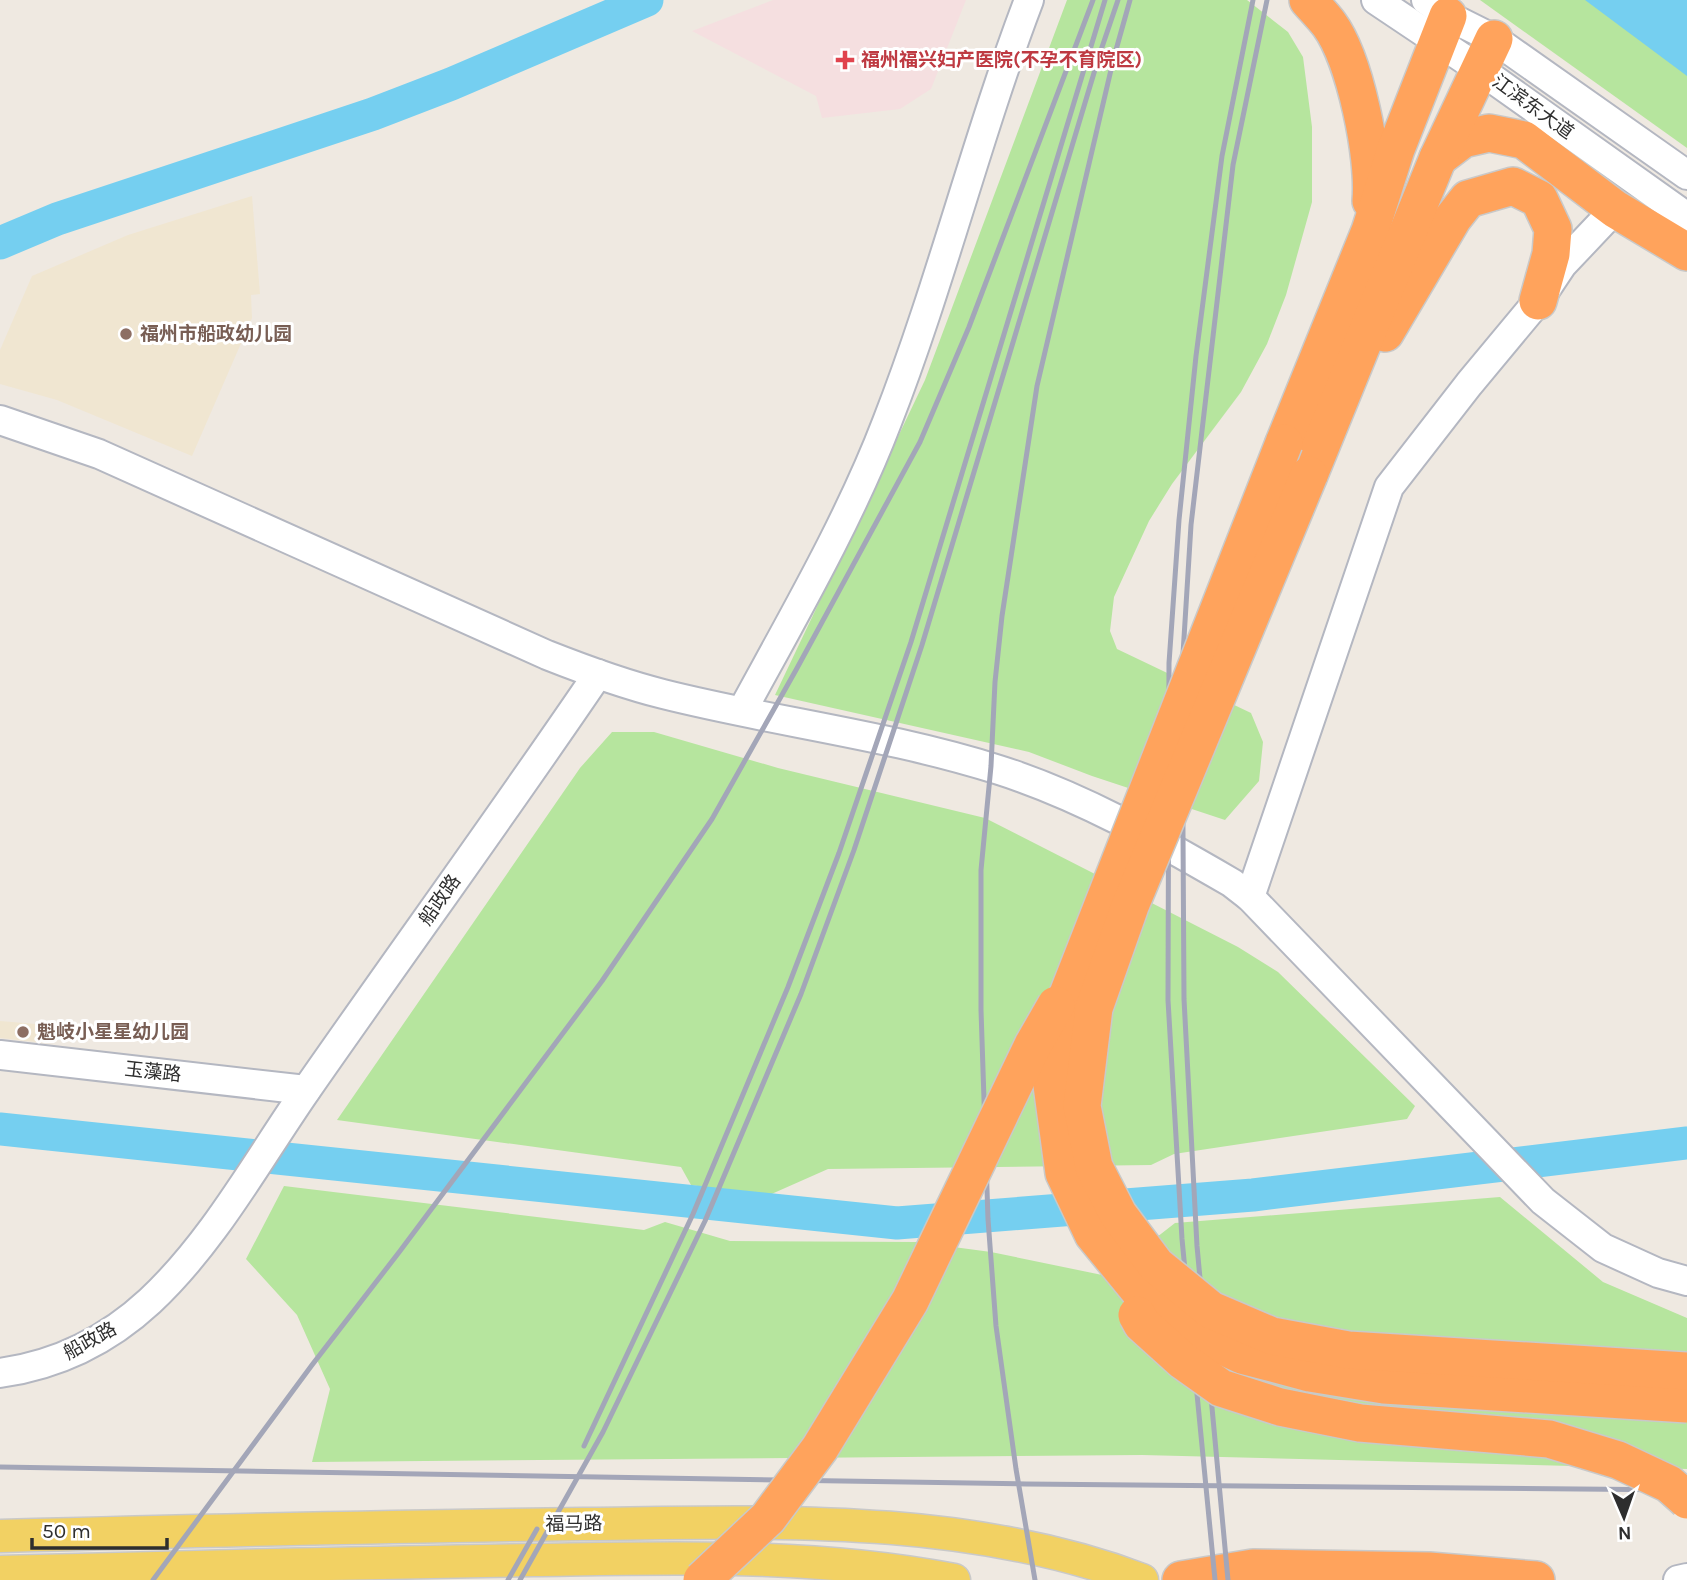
<svg xmlns="http://www.w3.org/2000/svg" width="1687" height="1580" font-family="Karla,'Noto Sans SC',sans-serif">
  <style>
    .education { fill: #f0e6d1 }
    .medical { fill: #f5dfe0 }
    .green { fill: #b6e59e }
    .water { fill: #75cff0 }
    .lines { fill: none; stroke-linecap: round; stroke-linejoin: round }
    .river { stroke: #75cff0; stroke-width: 33 }
    .secondary-casing { stroke: #b4b7c1; stroke-width: 32 }
    .primary-casing { stroke: #c9c9c9; stroke-width: 35 }
    .highway-casing { stroke: #c9c9c9; stroke-width: 40 }
    .secondary { stroke: #fff; stroke-width: 28 }
    .primary { stroke: #f2d163; stroke-width: 32 }
    .highway { stroke: #ffa35c; stroke-width: 37 }
    .rail { stroke: #a3a6b8; stroke-width: 5 }
    .highway-bridge-casing { stroke: #c9c9c9; stroke-width: 40; stroke-linecap: butt }
    .highway-bridge { stroke: #ffa35c; stroke-width: 37 }
    .health-dot { fill: #e0444e; stroke: #fff; stroke-width: 2.5 }
    .education-dot { fill: #8d6e63; stroke: #fff; stroke-width: 2.5 }
    .labels { text-anchor: middle; dominant-baseline: central; stroke-width: 6; stroke-linejoin: round; paint-order: stroke }
    .health-label { font-size: 19px; font-weight: bold; fill: #be3a42; stroke: #fff; text-anchor: start }
    .street-label { font-size: 19px; fill: #2e2e2e; stroke: #fff }
    .education-label { font-size: 19px; font-weight: bold; fill: #785e54; stroke: #fff; text-anchor: start }
  </style>
  <rect width="100%" height="100%" fill="#efe9e1"/>
  <g class="education">
    <polygon points="252,196 260,294 251,295 252,318 192,456 57,400 0,384 0,350 32,276 128,235"/>
    <polygon points="0,1021 47,1025 45,1043 0,1038"/>
  </g>
  <polygon class="medical" points="773,0 966,0 931,89 900,109 822,118 816,96 692,31"/>
  <g class="green">
    <polygon points="1067,0 1247,0 1288,32 1303,57 1312,127 1312,202 1286,295 1267,344 1241,392 1172,484 1149,521 1114,597 1110,631 1117,649 1251,713 1263,742 1259,781 1225,820 1092,776 1029,752 775,695 925,380"/>
    <polygon points="1480,0 1687,0 1687,148"/>
    <polygon points="612,732 654,732 778,768 985,818 1238,947 1278,972 1415,1106 1407,1119 1174,1154 1151,1165 828,1169 767,1196 691,1185 681,1167 337,1120 580,768"/>
    <polygon points="284,1186 644,1230 665,1222 730,1241 916,1242 991,1252 1107,1276 1175,1223 1500,1197 1603,1282 1687,1318 1687,1469 1142,1455 312,1462 330,1389 297,1315 246,1259"/>
  </g>
  <polygon class="water" points="1585,0 1687,0 1687,76 1683,73"/>
  <g class="lines">
    <g class="river">
      <polyline points="0,243 57,219 373,114 451,84 647,0"/>
      <polyline points="0,1129 897,1223 1253,1195 1687,1143"/>
    </g>
    <defs>
      <g id="secondary">
        <polyline points="1376,0 1479,69 1687,217"/>
        <polyline points="1426,0 1448,16 1494,39 1687,175"/>
        <path d="M 0,420 L 99,454 L 547,655 C 585,670 623,684 663,694 C 774,722 889,735 999,770 C 1081,796 1158,840 1232,883 L 1250,897 L 1543,1201 L 1603,1248 L 1658,1273 L 1687,1281"/>
        <path d="M 742,711 C 792,619 850,519 887,422 C 941,284 976,139 1029,0"/>
        <polyline points="1250,897 1389,487 1469,384 1538,301 1562,265 1615,209"/>
        <polyline points="0,1055 306,1090"/>
        <path d="M 0,1373 C 57,1365 108,1340 150,1301 C 214,1241 257,1161 307,1089 C 403,951 503,814 598,674"/>
        <polyline points="1678,1580 1687,1578"/>
      </g>
      <g id="primary">
        <path d="M 0,1536 C 194,1531 389,1526 583,1524 C 770,1522 965,1513 1142,1580"/>
        <path d="M 0,1572 C 178,1567 355,1563 533,1560 C 675,1558 813,1553 954,1580"/>
      </g>
      <g id="highway">
        <path d="M 1308,0 C 1315,8 1323,16 1329,24 C 1355,59 1375,157 1371,201"/>
        <polyline points="1438,158 1463,139 1489,133 1524,140 1615,209 1687,252"/>
        <polyline points="1385,333 1453,218 1468,199 1513,186 1539,199 1553,229 1551,254 1538,301"/>
        <polyline points="1284,443 1370,231 1396,149 1448,16"/>
        <polyline points="1309,475 1438,158 1494,39"/>
        <polyline points="1181,1580 1253,1568 1429,1571 1536,1580"/>
      </g>
    </defs>
    <use href="#secondary" class="secondary-casing"/>
    <use href="#primary" class="primary-casing"/>
    <use href="#highway" class="highway-casing"/>
    <use href="#secondary" class="secondary"/>
    <use href="#primary" class="primary"/>
    <use href="#highway" class="highway"/>
    <g class="rail">
      <polyline points="584,1446 693,1214 788,987 839,853 911,642 1105,0"/>
      <polyline points="0,1467 1026,1484 1687,1490"/>
      <polyline points="153,1580 312,1365 400,1251 602,981 712,819 796,670 920,442 969,327 1093,0"/>
      <polyline points="508,1580 537,1529"/>
      <polyline points="520,1580 603,1432 705,1221 801,994 854,850 922,645 1100,53 1118,0"/>
      <polyline points="1035,1580 1016,1469 996,1326 988,1219 981,1010 981,870 991,766 995,682 1002,616 1037,386 1114,57 1130,0"/>
      <polyline points="1215,1580 1182,1239 1168,1000 1169,663 1179,520 1196,356 1222,156 1253,0"/>
      <polyline points="1228,1580 1197,1246 1184,999 1182,670 1191,525 1233,165 1267,0"/>
    </g>
    <defs>
      <g id="highway-bridge">
        <polyline points="1284,443 1061,1012 1052,1085 1064,1173 1093,1234 1142,1294 1181,1327 1242,1355 1310,1373 1384,1385 1687,1404"/>
        <polyline points="1309,475 1130,906 1094,1008 1082,1106 1094,1167 1118,1214 1156,1265 1211,1310 1272,1336 1348,1350 1687,1371"/>
        <polyline points="1137,1315 1142,1324 1183,1361 1221,1388 1280,1407 1360,1423 1549,1439 1618,1460 1669,1484 1687,1500"/>
        <polyline points="702,1580 768,1518 820,1448 910,1301 1033,1045 1056,1005"/>
      </g>
    </defs>
    <use href="#highway-bridge" class="highway-bridge-casing"/>
    <use href="#highway-bridge" class="highway-bridge"/>
  </g>
  <path class="health-dot" d="M841.5 49.5h7v7h7v7h-7v7h-7v-7h-7v-7h7z"/>
  <g class="education-dot">
    <circle cx="126" cy="334" r="7"/>
    <circle cx="23" cy="1032" r="7"/>
  </g>
  <g class="labels">
    <g class="health-label">
      <text x="861" y="60">福州福兴妇产医院(不孕不育院区)</text>
    </g>
    <g class="street-label">
      <text transform="translate(1533 107) rotate(36)">江滨东大道</text>
      <text transform="translate(440 900) rotate(-55)">船政路</text>
      <text transform="translate(153 1072) rotate(6)">玉藻路</text>
      <text transform="translate(90 1341) rotate(-29)">船政路</text>
      <text transform="translate(574 1524) rotate(-1)">福马路</text>
    </g>
    <g class="education-label">
      <text x="140" y="334">福州市船政幼儿园</text>
      <text x="37" y="1032">魁岐小星星幼儿园</text>
    </g>
  </g>
  <g transform="translate(1624 1517) rotate(178)" stroke="#ffffff" stroke-width="5" paint-order="stroke">
  <path d="M0-5L12 26L0 18L-12 26Z" fill="#2e2e2e"/>
  <text y="-10" font-size="19" font-weight="bold" text-anchor="middle" fill="#2e2e2e">N</text>
  </g>
  <path d="M32 1538v10h135v-10" fill="none" stroke="#2e2e2e" stroke-width="3.5"/>
  <text x="42" y="1538" font-size="21" fill="#2e2e2e" stroke="#ffffff" stroke-width="5" paint-order="stroke">50 m</text>
</svg>
